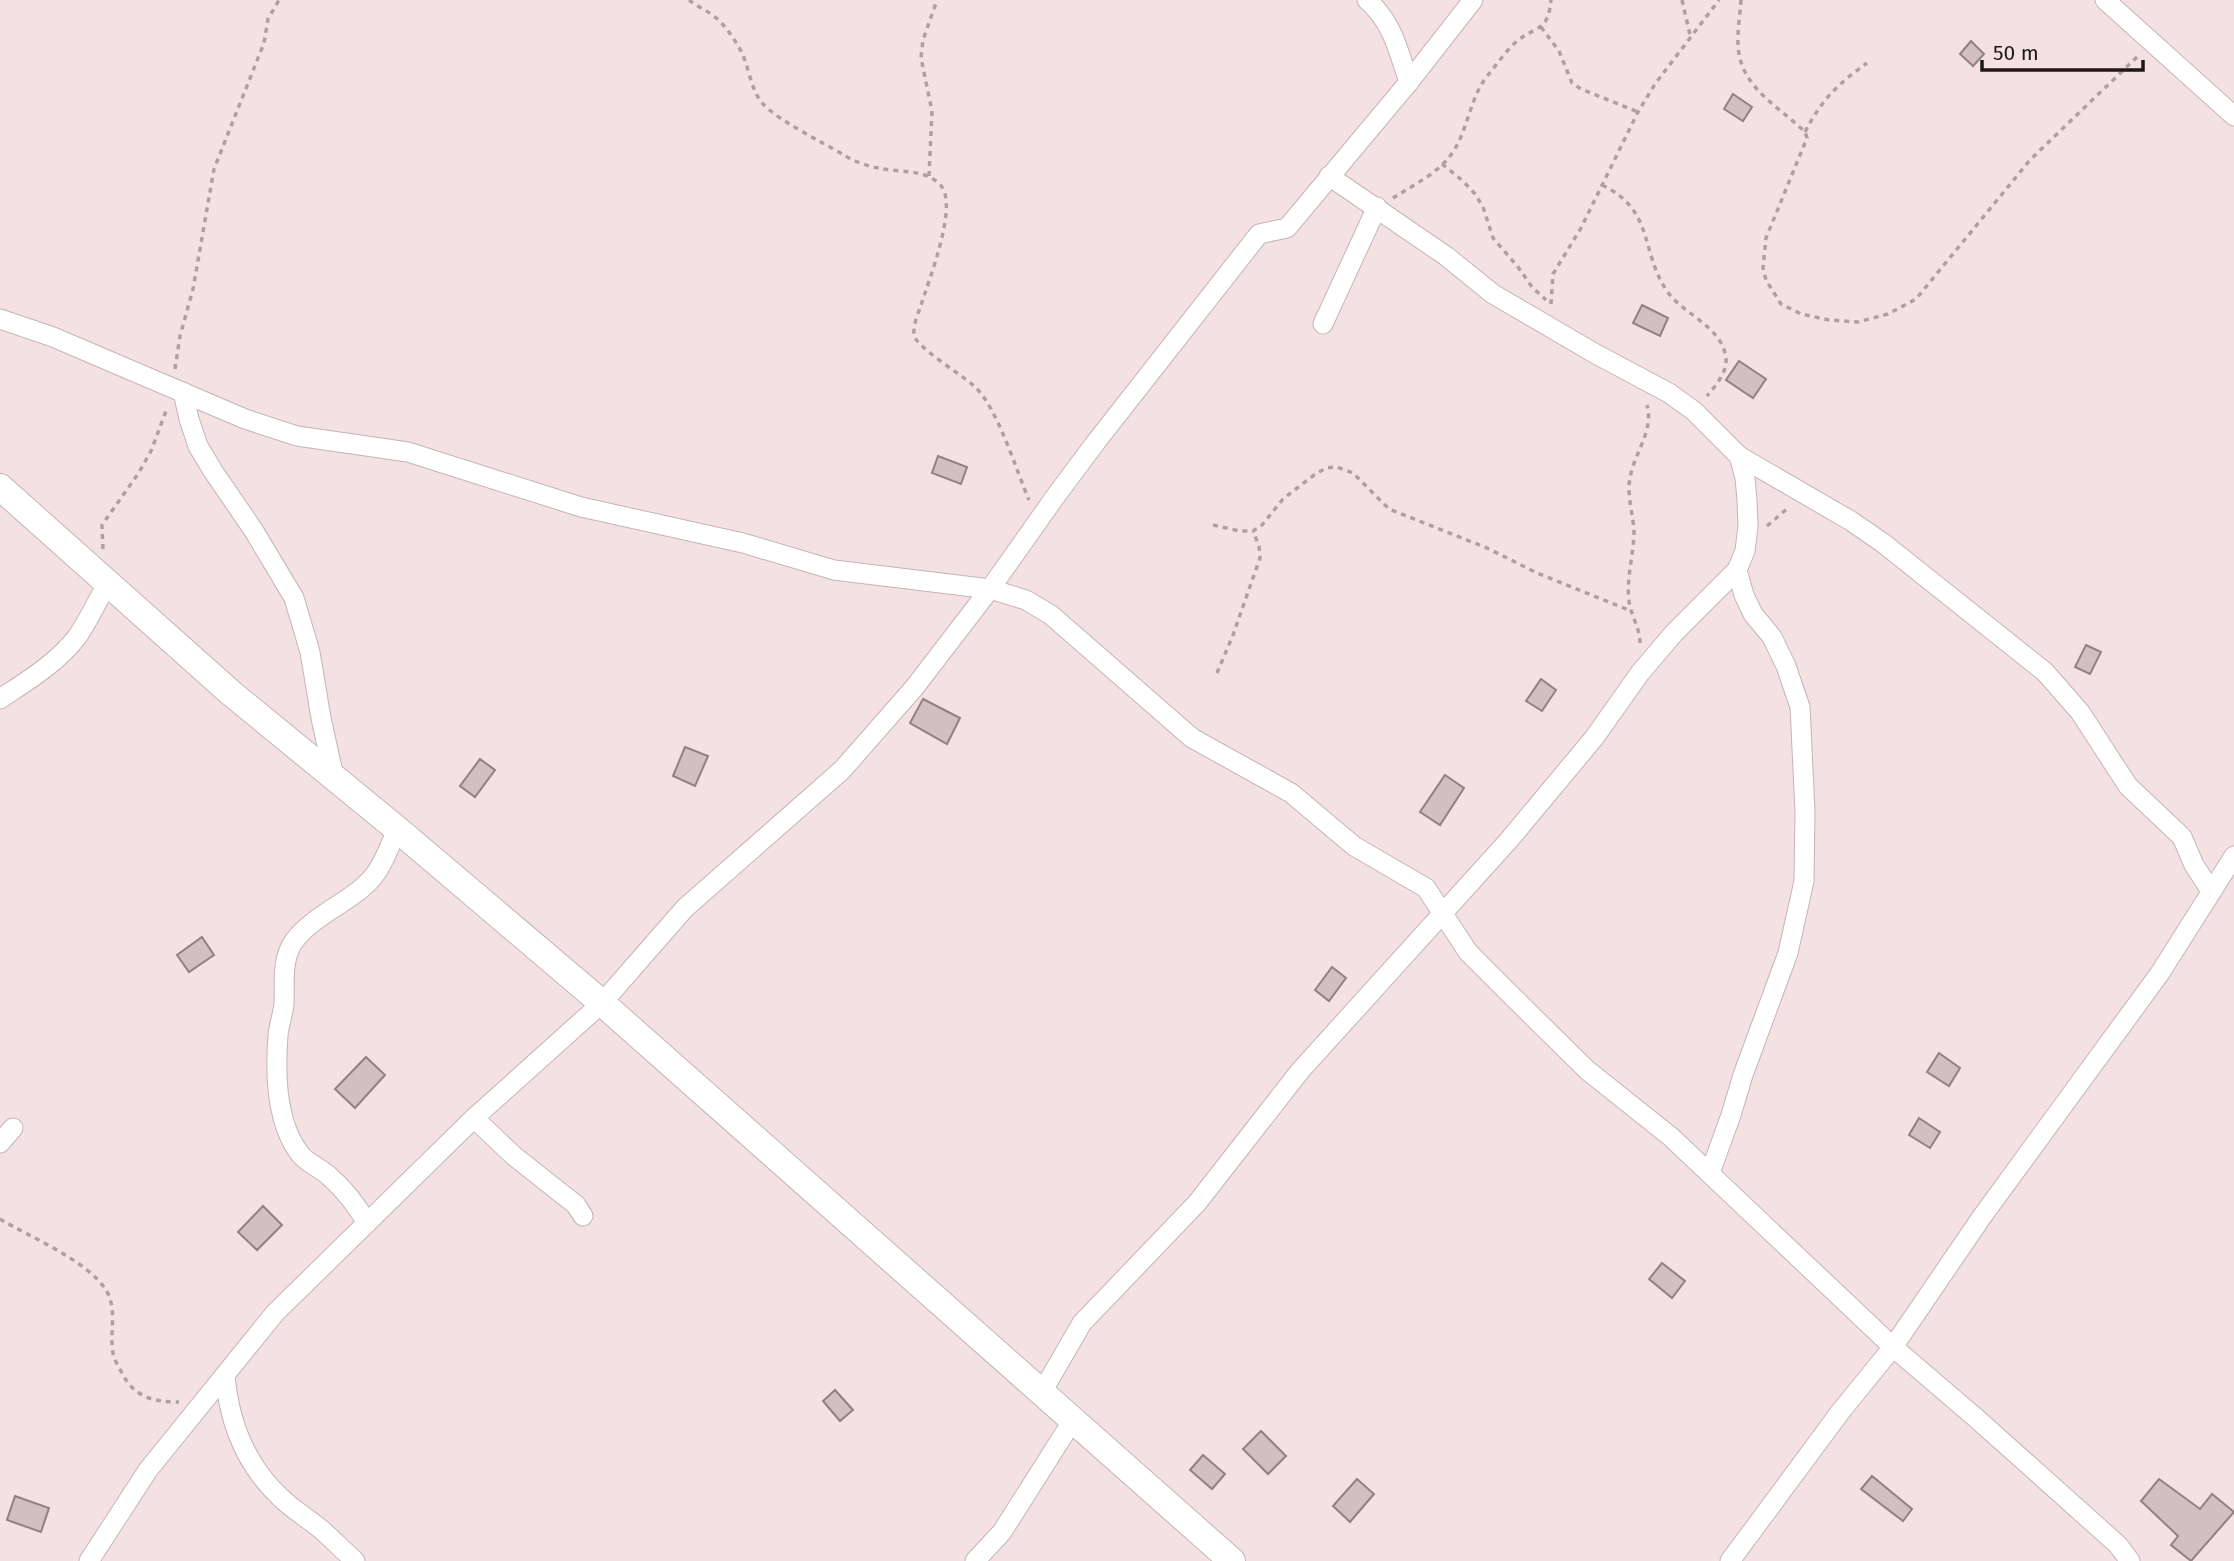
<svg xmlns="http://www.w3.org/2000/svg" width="2234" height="1561" font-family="'Fira Sans',sans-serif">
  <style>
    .building { fill: #d1bfc2; stroke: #918184; stroke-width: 2 }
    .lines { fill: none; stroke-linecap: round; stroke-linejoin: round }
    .street-casing { stroke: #c5b4b7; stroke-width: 21 }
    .secondary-casing { stroke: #c5b4b7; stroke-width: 28 }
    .path { stroke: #aea0a2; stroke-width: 3.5; stroke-dasharray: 5 5; stroke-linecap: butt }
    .street { stroke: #fff; stroke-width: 19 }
    .secondary { stroke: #fff; stroke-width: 26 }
  </style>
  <rect width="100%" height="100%" fill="#f4e1e4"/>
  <g class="building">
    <polygon points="1971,41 1984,54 1973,66 1960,54"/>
    <polygon points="1733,94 1752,107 1743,121 1724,109"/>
    <polygon points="1642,305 1668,318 1660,336 1633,323"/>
    <polygon points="1739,361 1766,379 1753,398 1726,380"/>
    <polygon points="938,456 967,467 961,484 932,473"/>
    <polygon points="2086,645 2101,652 2090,674 2075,667"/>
    <polygon points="1541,679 1556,690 1542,711 1526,701"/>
    <polygon points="923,699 960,718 947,744 910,723"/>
    <polygon points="685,747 708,756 695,786 673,776"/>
    <polygon points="480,759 495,770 475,797 460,786"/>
    <polygon points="1445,775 1464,788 1440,825 1420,812"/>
    <polygon points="202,937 214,955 189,972 177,955"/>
    <polygon points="1332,967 1346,978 1329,1001 1315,990"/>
    <polygon points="1939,1053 1960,1068 1949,1086 1927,1072"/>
    <polygon points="366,1057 385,1075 355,1108 335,1089"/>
    <polygon points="1919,1118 1940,1132 1930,1148 1909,1135"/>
    <polygon points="263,1206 282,1225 257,1250 238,1232"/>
    <polygon points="1662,1263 1685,1281 1672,1298 1649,1279"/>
    <polygon points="835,1390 853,1410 840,1421 823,1401"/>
    <polygon points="1261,1431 1286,1456 1268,1474 1243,1449"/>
    <polygon points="1203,1455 1225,1474 1212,1489 1190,1470"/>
    <polygon points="1872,1476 1912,1509 1903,1521 1861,1489"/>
    <polygon points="1357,1479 1374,1494 1350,1522 1333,1506"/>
    <polygon points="2159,1479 2200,1509 2212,1494 2234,1512 2191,1561 2171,1545 2178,1536 2141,1501"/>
    <polygon points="15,1496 49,1508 41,1532 7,1520"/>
  </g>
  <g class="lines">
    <defs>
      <g id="street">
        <path d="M 1367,0 C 1393,23 1398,50 1409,82"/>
        <polyline points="2105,0 2234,116"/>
        <polyline points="0,319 53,337 245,419 297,436 408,452 581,507 743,543 834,570 990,589 1026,600 1051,615 1192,738 1291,793 1354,846 1426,888 1468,952 1515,999 1587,1070 1671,1137 1893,1347 1981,1218 2160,973 2234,856"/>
        <polyline points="1323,324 1377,207"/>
        <polyline points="183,392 189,419 198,446 213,471 254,531 294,598 310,652 321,718 334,777"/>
        <polyline points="1739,456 1851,521 1883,543 2045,672 2080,712 2128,786 2182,837 2194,865 2211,891"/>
        <path d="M 0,699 C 27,681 57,663 77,637 C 88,621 97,602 107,584"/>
        <polyline points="474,1118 514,1156 576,1205 583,1216"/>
        <polyline points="0,1143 13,1128"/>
        <polyline points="1710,1173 1731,1115 1743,1075 1788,953 1804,881 1805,811 1800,707 1786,666 1772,637 1753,614 1744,595 1737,570"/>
        <path d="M 367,1223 C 357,1206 345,1190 330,1177 C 321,1168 308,1164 300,1154 C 276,1123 275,1073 278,1035 C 279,1025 283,1014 284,1004 C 285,983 281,960 294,941 C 316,912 357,900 376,873 C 385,860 391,844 397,829"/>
        <path d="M 225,1375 C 229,1422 245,1464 280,1497 C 293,1510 309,1519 323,1531 C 334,1541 344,1551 355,1561"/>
        <polyline points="1042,1392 1082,1323 1197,1203 1300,1071 1509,840 1594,738 1640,673 1674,633 1737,570 1745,551 1748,526 1747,500 1745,478 1739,456 1694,411 1669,393 1594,353 1493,294 1446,256 1329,176"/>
        <polyline points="89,1561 148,1470 275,1313 474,1118 602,1003 685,908 842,770 914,688 990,589 1055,497 1096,442 1259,234 1287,228 1409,82 1473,0"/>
        <polyline points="975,1561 1002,1532 1073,1420"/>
        <polyline points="1730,1561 1841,1411 1893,1347 1976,1418 2118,1545 2130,1561"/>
      </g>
      <polyline id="secondary" points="0,487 231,693 397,829 602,1003 1232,1561"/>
    </defs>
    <use href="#street" class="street-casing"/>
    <use href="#secondary" class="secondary-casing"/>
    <g class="path">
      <path d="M 689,0 C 696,6 704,9 711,14 C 724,23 733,37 741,51 C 749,67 751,91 763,104 C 779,121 822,142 844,155 C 853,161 867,166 878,168 C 899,173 928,168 942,187 C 957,209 929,280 921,305 C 918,314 913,325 914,335 C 916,347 962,375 974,386 C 997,406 1016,470 1029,500"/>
      <polyline points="1682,0 1690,35"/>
      <path d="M 1741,0 C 1740,17 1736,37 1739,54 C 1745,90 1782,109 1805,132 L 1807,138 L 1766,238 L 1763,268 L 1766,280 L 1781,304 L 1801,314 L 1829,320 L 1858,322 L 1888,314 L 1916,299 L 2030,160 L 2138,56"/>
      <polyline points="1541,27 1559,51 1572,83 1581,89 1638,112"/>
      <path d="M 1805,132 C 1822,99 1838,84 1867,63"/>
      <polyline points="1442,164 1463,181 1475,194 1483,207 1493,238 1518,267 1532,287 1546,300"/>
      <polyline points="929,176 932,111 921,58 923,40 937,0"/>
      <path d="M 1602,185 C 1655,210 1640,252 1667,291 C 1683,314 1718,325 1725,353 C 1730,369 1717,384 1707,396"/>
      <path d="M 1393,198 C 1409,188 1428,178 1442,165 C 1469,140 1466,102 1488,75 C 1497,64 1506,51 1516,42 C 1536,25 1548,33 1551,0"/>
      <polyline points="1551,304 1553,274 1581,228 1638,112 1655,84 1719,0"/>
      <polyline points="175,369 180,336 193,289 214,169 264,43 268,19 279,0"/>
      <polyline points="1213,525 1240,531 1253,531 1262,525 1283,499 1314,475 1326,468 1337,467 1353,473 1389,509 1487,548 1537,573 1631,611"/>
      <polyline points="1767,526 1788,508"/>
      <polyline points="103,549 102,525 138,474 151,451 166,411"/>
      <path d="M 1640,643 C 1640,628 1631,616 1629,601 C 1626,578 1634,554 1634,531 C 1633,516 1629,502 1629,488 C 1629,458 1655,434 1647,405"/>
      <polyline points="1217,673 1233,635 1260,558 1259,546 1253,531"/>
      <path d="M 0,1219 C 30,1237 88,1261 106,1290 C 118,1310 109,1332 113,1353 C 114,1360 119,1367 122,1373 C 134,1397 153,1402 179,1402"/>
    </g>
    <use href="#street" class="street"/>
    <use href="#secondary" class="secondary"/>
  </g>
  <path d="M1982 60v10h161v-10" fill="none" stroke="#1d1718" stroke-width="3.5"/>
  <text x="1993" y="60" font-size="21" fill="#1d1718" stroke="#f4e1e4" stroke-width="5" paint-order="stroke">50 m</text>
</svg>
